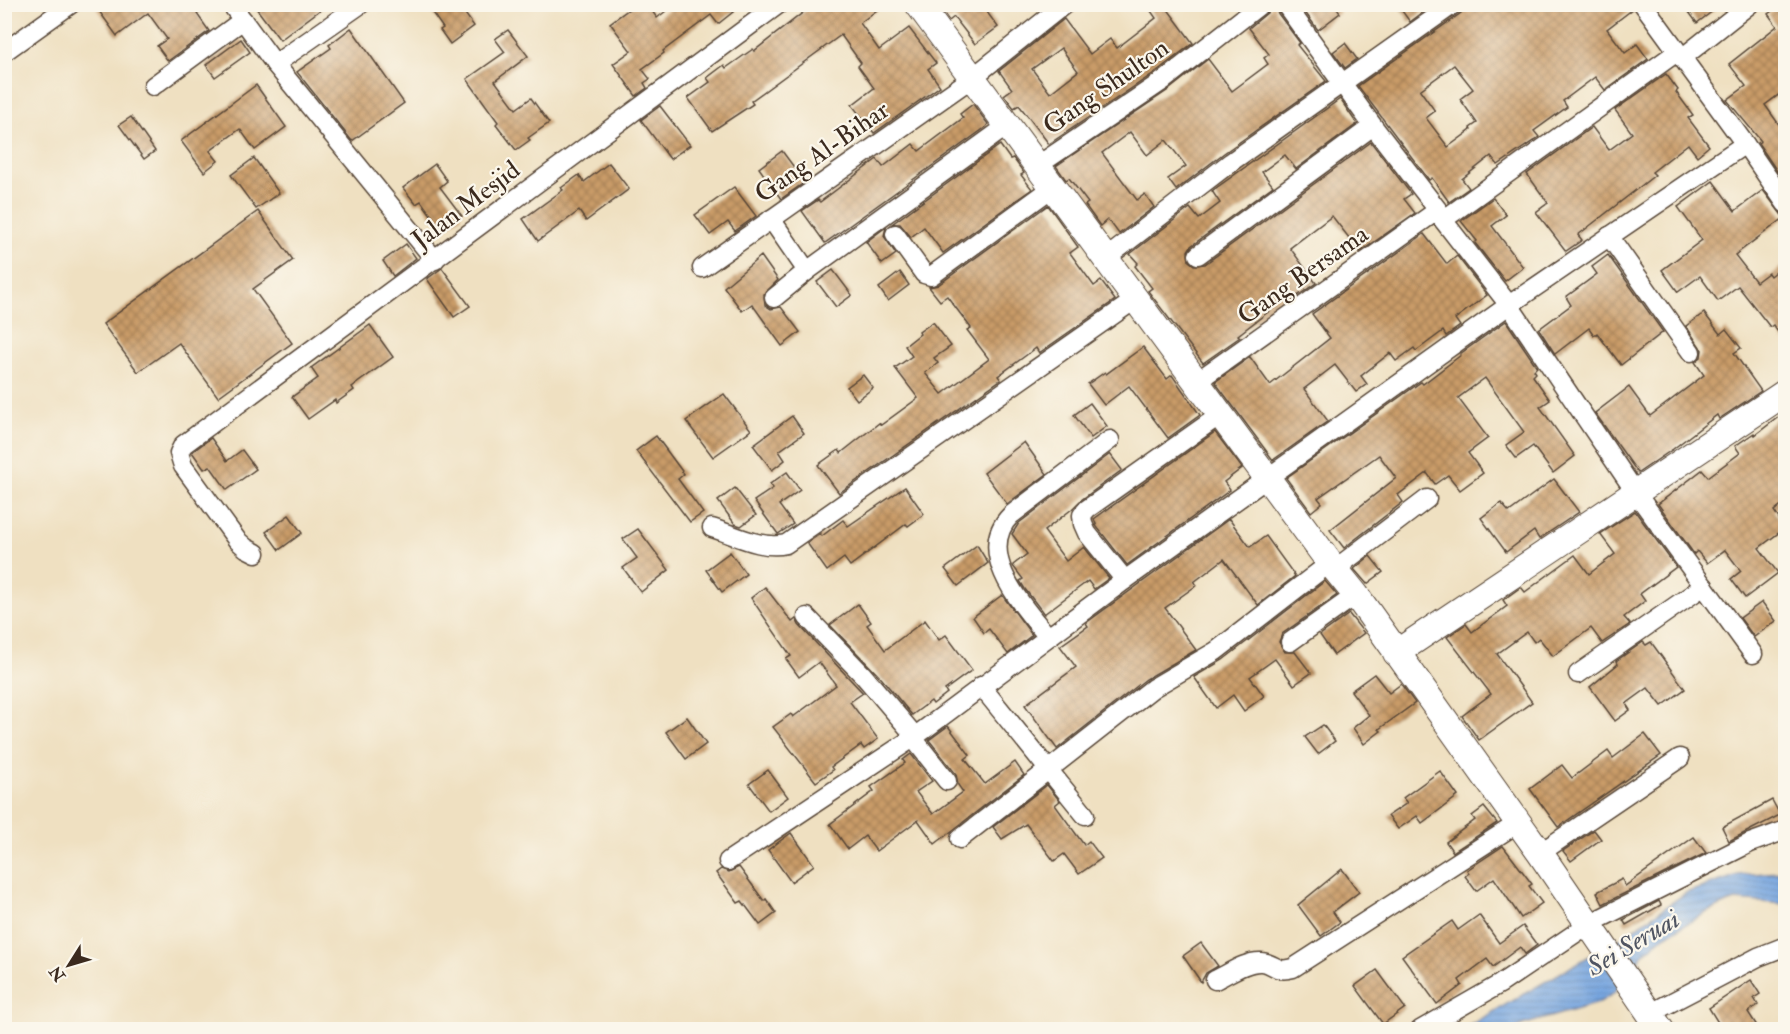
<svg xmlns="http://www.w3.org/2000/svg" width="1790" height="1034" font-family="'IM FELL Double Pica',serif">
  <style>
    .water { fill: url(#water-rules); stroke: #58687f; stroke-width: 1.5 }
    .building { fill: url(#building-cross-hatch); fill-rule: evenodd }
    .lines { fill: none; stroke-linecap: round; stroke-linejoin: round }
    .street-casing { stroke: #564536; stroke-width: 21 }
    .secondary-casing { stroke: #564536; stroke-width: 28 }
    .street { stroke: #fff; stroke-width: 18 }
    .secondary { stroke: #fff; stroke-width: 26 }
    .labels { text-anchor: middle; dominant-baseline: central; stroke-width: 4.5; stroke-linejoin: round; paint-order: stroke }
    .street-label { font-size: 26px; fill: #3b2a1e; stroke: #fbf7ec }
    .water-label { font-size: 27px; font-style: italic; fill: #505562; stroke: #fbf7ec }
  </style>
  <defs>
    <pattern id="water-rules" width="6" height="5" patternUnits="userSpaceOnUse" patternTransform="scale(1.5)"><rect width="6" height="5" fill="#76a5e0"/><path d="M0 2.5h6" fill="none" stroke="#6287b5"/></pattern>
    <pattern id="building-cross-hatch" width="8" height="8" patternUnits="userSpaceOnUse" patternTransform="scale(1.5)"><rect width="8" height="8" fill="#c99b68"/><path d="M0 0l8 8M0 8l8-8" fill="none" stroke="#a47f55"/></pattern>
  </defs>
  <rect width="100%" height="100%" fill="#fbf7ec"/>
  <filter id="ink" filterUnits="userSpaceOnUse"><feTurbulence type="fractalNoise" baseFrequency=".0167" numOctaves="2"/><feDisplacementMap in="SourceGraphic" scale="12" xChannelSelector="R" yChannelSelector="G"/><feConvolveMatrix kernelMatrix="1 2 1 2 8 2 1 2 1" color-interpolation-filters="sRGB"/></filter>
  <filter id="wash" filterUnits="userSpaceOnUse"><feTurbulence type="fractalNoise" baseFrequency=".008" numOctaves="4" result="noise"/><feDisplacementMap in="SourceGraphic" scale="24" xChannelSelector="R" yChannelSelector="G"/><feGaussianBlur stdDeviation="1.35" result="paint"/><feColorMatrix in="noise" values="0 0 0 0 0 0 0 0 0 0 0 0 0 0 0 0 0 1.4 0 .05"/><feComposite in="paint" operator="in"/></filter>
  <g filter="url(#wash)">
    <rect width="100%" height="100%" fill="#efe0c1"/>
    <polygon class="water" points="1780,872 1785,873 1785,904 1735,900 1709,911 1663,937 1644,953 1613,994 1598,1003 1522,1025 1515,1029 1462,1030 1619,939 1686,893 1738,875"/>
    <g id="blocks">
      <g class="building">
        <polygon points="94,4 210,4 197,14 209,31 168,61 157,46 167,39 148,13 117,36"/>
        <polygon points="253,4 328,4 280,40"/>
        <polygon points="426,4 458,4 474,26 450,44 440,30 443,28"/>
        <polygon points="636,4 647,4 657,18 675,4 743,4 718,24 711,15 663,51 664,53 642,69 650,79 644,83 647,88 636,96 613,64 631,51 610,23"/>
        <polygon points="814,4 885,4 860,23 879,50 909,28 936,63 928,69 940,86 874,133 852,105 874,88 858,66 861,63 841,35 751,101 753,104 712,131 688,98 710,82 707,78 724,65 726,68 753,49 754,51"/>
        <polygon points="937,4 981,4 998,27 975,44 954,17 949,21"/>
        <path d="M 1146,4 L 1164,4 L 1193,43 L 1157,71 L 1049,144 L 1019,105 L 1014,108 L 1004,95 L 1012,89 L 999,71 L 1064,19 L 1090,54 L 1110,39 L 1117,48 L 1156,18 ZM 1061,48 L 1078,71 L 1050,93 L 1032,69 Z"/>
        <polygon points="1272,4 1274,4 1276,11 1300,43 1297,45 1326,81 1224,153 1176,190 1168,179 1186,166 1166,140 1147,155 1130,132 1102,153 1137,200 1145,194 1154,207 1119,234 1108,219 1100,226 1085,205 1088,203 1069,178 1066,180 1056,166 1170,89 1208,59 1232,91 1268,64 1264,58 1269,54 1249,28 1268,12"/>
        <polygon points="1299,4 1334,4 1340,13 1318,30"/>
        <polygon points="1397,4 1434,4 1410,22"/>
        <path d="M 1465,4 L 1492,4 L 1497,11 L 1506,4 L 1632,4 L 1633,9 L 1607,29 L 1625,53 L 1637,44 L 1648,59 L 1605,90 L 1595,77 L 1563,101 L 1567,107 L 1534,131 L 1539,137 L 1498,165 L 1491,156 L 1462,179 L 1469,188 L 1449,202 L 1432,178 L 1429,180 L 1358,86 L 1461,13 ZM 1454,65 L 1473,89 L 1460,99 L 1477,123 L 1470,128 L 1471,130 L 1448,147 L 1426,118 L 1435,111 L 1420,90 Z"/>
        <polygon points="1683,4 1722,4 1697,23"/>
        <polygon points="1782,4 1785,4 1785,90 1765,105 1785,133 1785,183 1758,143 1761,141 1727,100 1746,86 1729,64 1777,26 1768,14"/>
        <polygon points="351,28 404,103 352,141 297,72 331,48 329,45"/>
        <polygon points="508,30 528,56 495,81 516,109 531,98 549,123 528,138 530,140 516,150 496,124 498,122 467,79 505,52 495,39"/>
        <polygon points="241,39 250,52 215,77 206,65"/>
        <polygon points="1345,43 1357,59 1345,68 1333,52"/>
        <polygon points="1666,74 1678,90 1676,92 1693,115 1688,118 1709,146 1697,156 1688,144 1652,172 1655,175 1578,235 1582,240 1566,251 1536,212 1548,203 1527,174 1592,127 1609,150 1632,133 1615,110"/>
        <polygon points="256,85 286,127 255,150 240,129 210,151 218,161 204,172 181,141"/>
        <polygon points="1340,99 1357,124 1296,169 1285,155 1262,172 1273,186 1191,246 1188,251 1189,261 1194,265 1205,264 1371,142 1411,194 1404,199 1415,213 1360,252 1332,216 1290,248 1316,283 1293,299 1290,295 1238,335 1240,337 1203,363 1148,291 1152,288 1135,266 1138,263 1130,254 1190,208 1199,219 1220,203 1212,191"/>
        <polygon points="973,104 988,124 986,127 825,243 802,211 818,200 820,202 877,159 883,167 913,144 919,151 963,118 960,114"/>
        <polygon points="660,106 690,145 670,159 641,120"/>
        <polygon points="131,117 155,151 144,159 119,125"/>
        <polygon points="1000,145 1010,159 1013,158 1024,173 1021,175 1032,189 943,253 924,227 911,237 900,224 892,224"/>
        <polygon points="782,151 805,182 781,199 759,168"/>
        <polygon points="254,158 279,193 256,209 231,175"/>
        <polygon points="609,163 629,189 586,221 579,211 538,241 523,219 563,190 561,188 579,175 584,182"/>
        <polygon points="435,164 447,181 440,187 462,216 442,230 421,201 416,204 403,188"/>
        <polygon points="1713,181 1735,211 1763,190 1784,218 1735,255 1756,282 1768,273 1770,276 1785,264 1785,342 1773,325 1770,327 1738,286 1718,301 1700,276 1678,292 1662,270 1702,240 1678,207"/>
        <polygon points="734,187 756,216 735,231 728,222 710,235 695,215"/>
        <polygon points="1493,198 1506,215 1492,226 1523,267 1505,281 1475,243 1477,241 1461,221"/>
        <polygon points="1048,205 1078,247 1070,253 1094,286 1101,281 1115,300 1039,353 1036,348 998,376 1001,380 999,381 839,493 818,465 839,450 841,453 879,423 881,425 918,398 895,368 912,356 905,346 920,334 919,332 933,322 951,346 934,358 938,363 925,373 942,394 989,359 967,330 971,328 947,296 940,301 929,287 938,285"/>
        <polygon points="258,211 293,260 253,289 292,343 218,397 179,343 138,372 103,324"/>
        <polygon points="886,227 884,236 896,254 882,264 866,242"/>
        <polygon points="1424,234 1447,264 1457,256 1487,295 1455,319 1460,326 1446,336 1443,331 1416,351 1414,348 1396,361 1390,353 1361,376 1367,384 1356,392 1335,365 1304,389 1328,421 1273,460 1215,382 1250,357 1270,385 1330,338 1312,314"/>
        <polygon points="406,244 416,258 393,276 383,261"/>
        <polygon points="1608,255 1663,332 1621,365 1597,333 1594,335 1589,328 1555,354 1539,329 1571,305 1566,297 1597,274 1592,267"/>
        <polygon points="761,256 778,280 764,294 765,305 771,309 781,307 800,332 782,346 752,304 742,311 724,287"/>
        <polygon points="442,268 470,306 454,317 427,279"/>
        <polygon points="833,270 852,295 836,307 817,282"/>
        <polygon points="900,272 909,285 888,301 879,288"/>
        <polygon points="1704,313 1720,334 1726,329 1741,348 1734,353 1761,391 1719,419 1717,415 1673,449 1638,473 1595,413 1629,387 1650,416 1704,375 1695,362 1701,357 1702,350 1686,326"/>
        <polygon points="1506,321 1537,367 1534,370 1536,373 1533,376 1550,400 1540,407 1575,456 1553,473 1533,446 1516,458 1506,445 1524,432 1485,378 1458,398 1488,438 1468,453 1483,473 1460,490 1448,475 1435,484 1427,473 1398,495 1403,502 1344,548 1330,530 1396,478 1379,455 1318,498 1322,503 1311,512 1286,478 1421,382 1423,384 1461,355 1460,354"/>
        <polygon points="370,325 393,357 352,387 354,390 336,403 335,400 308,419 292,397 318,378 311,368"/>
        <polygon points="1143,347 1167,379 1172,375 1200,415 1168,438 1129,386 1104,405 1088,384 1105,372 1106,374"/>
        <polygon points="863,375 873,388 857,400 847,387"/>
        <polygon points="724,394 751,430 713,457 686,421"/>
        <polygon points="1090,403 1107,426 1091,438 1074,415"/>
        <polygon points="1785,412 1785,502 1774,511 1785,528 1759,548 1778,573 1745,598 1731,579 1741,571 1725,550 1707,563 1697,551 1694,554 1658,504 1702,470 1708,477 1740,453 1735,446 1754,433 1755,435"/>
        <polygon points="792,416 804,433 779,451 785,460 772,470 753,445"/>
        <polygon points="1215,432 1242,468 1224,482 1230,490 1127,565 1097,527 1094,519"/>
        <polygon points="656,436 684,474 678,479 703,513 690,522 636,451"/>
        <polygon points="211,438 227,461 242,450 256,469 227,490 210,466 204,469 192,452"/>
        <polygon points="1024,442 1047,474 1007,504 984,473"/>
        <polygon points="1110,454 1122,470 1081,500 1072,509 1044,531 1066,561 1084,547 1109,578 1094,589 1088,581 1044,614 1025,589 1020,581 1023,579 1013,566 1013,565 1027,554 1012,534 1019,523"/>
        <polygon points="787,472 800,490 779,505 793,524 778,534 754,501 773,488 770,484"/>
        <polygon points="1554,479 1579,512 1539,539 1534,531 1506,552 1481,518 1501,503 1509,512"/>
        <polygon points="905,487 924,514 908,526 906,524 850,566 844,558 827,571 807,543 820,534 822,536 843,520 848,526"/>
        <polygon points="735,488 756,515 741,526 735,524 718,501"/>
        <polygon points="1635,511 1676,567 1640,594 1645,601 1624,617 1630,624 1602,643 1591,628 1553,656 1539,638 1534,642 1527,632 1497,654 1532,702 1479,740 1462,716 1491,694 1447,637 1466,624 1472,632 1507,606 1503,600 1521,587 1525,592 1575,555 1589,574 1615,554 1600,534"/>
        <polygon points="289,515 302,533 279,550 266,532"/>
        <polygon points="1229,519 1250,547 1266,536 1295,576 1258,605 1224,559 1194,582 1197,585 1165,608 1196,650 1146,679 1057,749 1025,705 1076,667 1060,646 1088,626 1086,623"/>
        <polygon points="638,529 669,570 641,592 623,568 637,558 623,539"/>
        <polygon points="977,545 988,563 958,586 945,569"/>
        <polygon points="730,552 746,574 722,592 706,570"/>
        <polygon points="1370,556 1383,572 1367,584 1354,569"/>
        <polygon points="1325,581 1337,595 1282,634 1279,642 1285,652 1295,652 1311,673 1294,685 1275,659 1250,677 1264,696 1244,711 1233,695 1216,708 1194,677 1223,660"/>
        <polygon points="765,587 792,622 796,619 799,625 863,693 850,702 878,739 864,749 861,745 831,767 833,770 816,782 773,727 791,714 793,717 836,685 819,662 799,677 786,659 791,656 751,598"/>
        <polygon points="1002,595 1032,635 1008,654 989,629 984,633 973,617"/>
        <polygon points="1762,602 1776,621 1754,637 1740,618"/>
        <polygon points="858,604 871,622 867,625 885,650 925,620 939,640 946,635 972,670 945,690 947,693 933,704 931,701 912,715 882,679 830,625"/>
        <polygon points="1349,614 1364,633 1334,655 1320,635"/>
        <polygon points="1643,642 1646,645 1651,642 1685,689 1662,706 1648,688 1626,704 1630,710 1615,721 1590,687 1618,664 1616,661"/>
        <polygon points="1374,674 1389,693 1401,684 1415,703 1379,729 1381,731 1364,744 1353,728 1369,715 1351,691"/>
        <polygon points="687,717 706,744 686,759 666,732"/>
        <polygon points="1323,725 1335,741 1318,754 1305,737"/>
        <polygon points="948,726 970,755 965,759 985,784 1015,762 1024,775 935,844 918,820 876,851 865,836 848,849 830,824 874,791 871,787 905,763 903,760 911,754 932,781 916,792 933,814 963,792 958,785 956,774 929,740"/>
        <polygon points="1645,734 1661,755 1558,827 1530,789 1562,765 1572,778 1608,751 1613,758"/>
        <polygon points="768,770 788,797 769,811 749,784"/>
        <polygon points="1440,771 1458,796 1422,823 1417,816 1398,829 1388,816 1407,803 1403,798"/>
        <polygon points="1047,785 1060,801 1055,805 1084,845 1089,841 1102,858 1079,874 1064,854 1054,861 1026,824 1002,839 993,827"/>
        <polygon points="1772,800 1780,815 1729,841 1722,827"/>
        <polygon points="1484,807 1497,823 1453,852 1446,842 1475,820 1472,816"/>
        <polygon points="1594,830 1601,839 1571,861 1563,851"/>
        <polygon points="791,833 814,865 791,882 768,850"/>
        <polygon points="1694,837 1706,853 1603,904 1597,892 1622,879 1625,886"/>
        <polygon points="1503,846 1532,884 1529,886 1542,903 1521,918 1494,878 1476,891 1465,876 1469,873 1467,870"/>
        <polygon points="739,867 764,901 766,899 776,913 760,925 742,901 738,903 716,873 721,869 729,872"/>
        <polygon points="1342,869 1359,892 1333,912 1340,922 1321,936 1298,905"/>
        <polygon points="1659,901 1661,905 1626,925 1623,920"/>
        <polygon points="1479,915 1499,943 1523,926 1537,945 1525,954 1520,947 1493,967 1487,959 1459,980 1462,985 1437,1004 1402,956 1452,921 1458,930"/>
        <polygon points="1201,943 1218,966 1206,973 1201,982 1183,956"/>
        <polygon points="1377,970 1405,1008 1383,1024 1355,986"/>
        <polygon points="1751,980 1760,994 1754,998 1758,1005 1748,1012 1759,1029 1722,1029 1709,1008"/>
      </g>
    </g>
  </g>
  <g filter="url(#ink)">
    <use href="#blocks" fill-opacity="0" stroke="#564536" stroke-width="1.5"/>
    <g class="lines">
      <defs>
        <g id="street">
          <polyline points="231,4 275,64 435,260"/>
          <polyline points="1285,4 1373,126 1438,210 1443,220 1509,305 1636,493 1753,654"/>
          <polyline points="1643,4 1745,144 1786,204"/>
          <polyline points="4,52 71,4"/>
          <polyline points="1682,58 1750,4"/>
          <polyline points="275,64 361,4"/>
          <polyline points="153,86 243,20"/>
          <polyline points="1037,166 1164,80 1261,4"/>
          <polyline points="771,219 807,271"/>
          <polyline points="1443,220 1677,52"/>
          <polyline points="895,234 924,274 931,276 1052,188"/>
          <polyline points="1609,236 1691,352"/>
          <polyline points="1198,255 1373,126"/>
          <polyline points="1105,259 1231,162 1454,4"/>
          <polyline points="702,268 972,78 1065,4"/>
          <polyline points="774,298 807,271 1007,126"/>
          <polyline points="1196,382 1438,210"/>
          <path d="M 712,528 C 735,535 763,550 786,544 L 1136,299"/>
          <polyline points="256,553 246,548 237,540 183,466 179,453 183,445 779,4"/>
          <polyline points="1335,569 1427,499"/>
          <polyline points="1125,580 1087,533 1083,524 1082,515 1087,509 1220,415"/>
          <polyline points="807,617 863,675 915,736"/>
          <path d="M 1048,637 C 1024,607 973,553 1011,515 L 1110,440"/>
          <polyline points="1290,642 1356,595"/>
          <polyline points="1578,674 1704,586"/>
          <polyline points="981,686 1085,815"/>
          <polyline points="913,738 947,781"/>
          <polyline points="960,839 1153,688 1216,651 1330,563"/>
          <polyline points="1540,853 1680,758"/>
          <polyline points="728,861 913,738 1125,580 1509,305 1745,144"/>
          <path d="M 1215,980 C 1228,974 1246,961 1261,962 C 1276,963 1274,973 1293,968 L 1518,823"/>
          <polyline points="1649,1014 1758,957 1786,946"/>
          <polyline points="1420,1030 1500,984 1589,924 1750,843 1786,830"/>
        </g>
        <g id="secondary">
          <polyline points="918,4 1330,563 1356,595 1540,853 1661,1030"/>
          <polyline points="1396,653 1786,392"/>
        </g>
      </defs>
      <use href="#street" class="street-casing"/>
      <use href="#secondary" class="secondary-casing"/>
      <use href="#street" class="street"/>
      <use href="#secondary" class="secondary"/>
    </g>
  </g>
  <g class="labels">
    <g class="street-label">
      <text transform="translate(1106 87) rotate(-35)">Gang Shulton</text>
      <text transform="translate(822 152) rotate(-35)">Gang Al-Bihar</text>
      <text transform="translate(466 205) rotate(-37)">Jalan Mesjid</text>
      <text transform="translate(1303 275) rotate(-35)">Gang Bersama</text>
    </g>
    <g class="water-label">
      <text transform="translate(1633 943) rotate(-31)">Sei Seruai</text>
    </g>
  </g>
  <rect width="1790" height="1034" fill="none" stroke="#fbf7ec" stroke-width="24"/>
  <g transform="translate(69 965) rotate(233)" stroke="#fbf7ec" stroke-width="4.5" paint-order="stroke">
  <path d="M0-4.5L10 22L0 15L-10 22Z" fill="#3b2a1e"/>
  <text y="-9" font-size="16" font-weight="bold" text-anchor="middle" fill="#3b2a1e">N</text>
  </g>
</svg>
